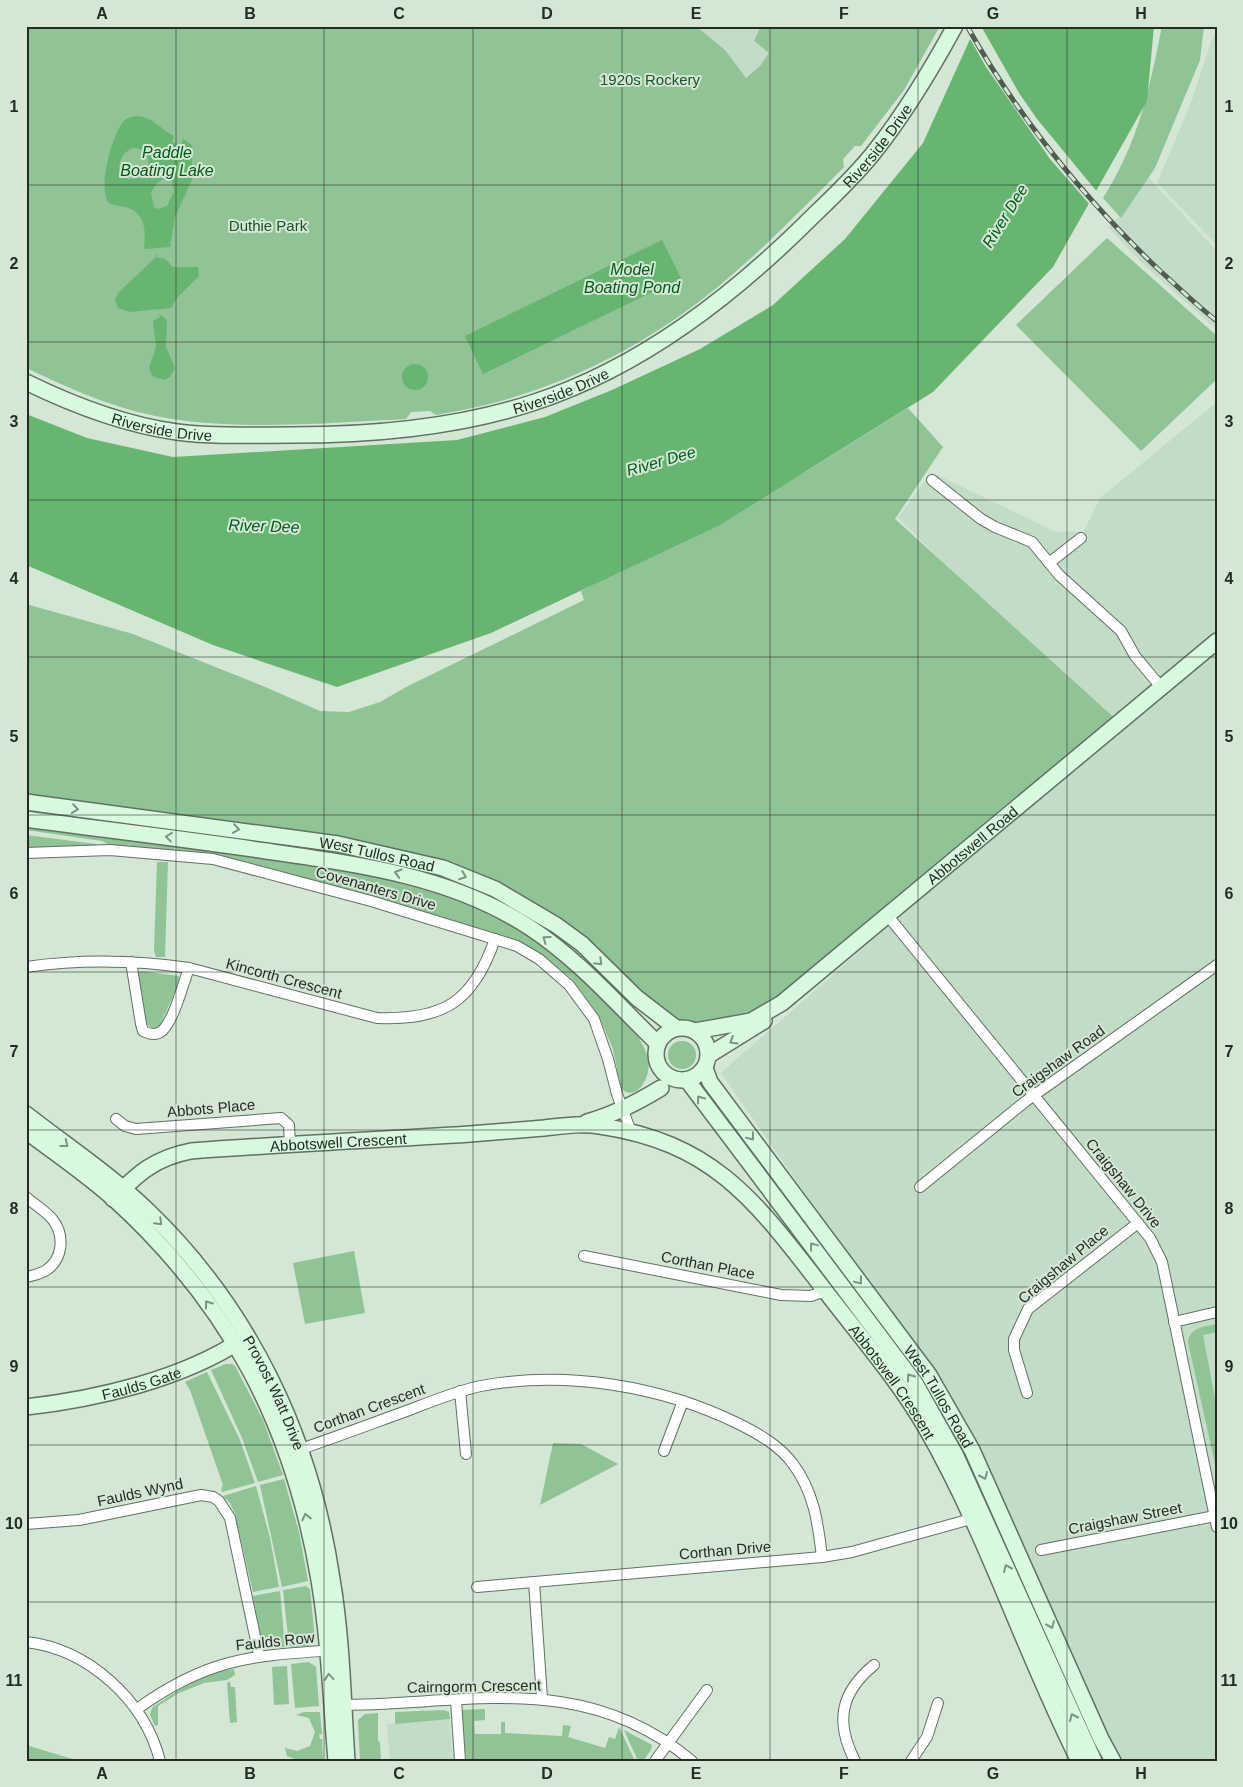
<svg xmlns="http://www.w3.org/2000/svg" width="1243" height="1787" font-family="Helvetica,sans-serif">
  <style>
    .built { fill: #c3dcc5 }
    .green { fill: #90c395 }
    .water { fill: #68b572; fill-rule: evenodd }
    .pier { fill: #d3e7d4 }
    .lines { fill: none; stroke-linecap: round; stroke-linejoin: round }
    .street-casing { stroke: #607262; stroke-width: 12 }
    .secondary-casing { stroke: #607262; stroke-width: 18 }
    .street { stroke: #fff; stroke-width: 10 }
    .secondary { stroke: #d9f9de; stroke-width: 15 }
    .rail-casing { stroke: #525c52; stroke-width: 5 }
    .rail { stroke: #d3e7d4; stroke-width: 3; stroke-dasharray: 9; stroke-linecap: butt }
    .oneway { stroke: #7e9281 }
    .grid { fill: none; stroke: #242b24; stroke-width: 1; stroke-opacity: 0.55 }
    .labels { text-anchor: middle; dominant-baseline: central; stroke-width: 4; stroke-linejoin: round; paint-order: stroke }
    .park-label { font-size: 15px; fill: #1b5125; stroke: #d3e7d4 }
    .street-label { font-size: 15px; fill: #242b24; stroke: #d3e7d4 }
    .water-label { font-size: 16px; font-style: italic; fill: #005a1c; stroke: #d3e7d4 }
    .neatline { fill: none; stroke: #242b24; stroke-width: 2 }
    .grid-label { font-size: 16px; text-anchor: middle; font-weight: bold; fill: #242b24 }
  </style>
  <rect width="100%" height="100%" fill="#d3e7d4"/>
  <g class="built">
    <polygon points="696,26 761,26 754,41 769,53 760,66 745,78 725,50"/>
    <polygon points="1217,35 1217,245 1157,183 1191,103 1213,36"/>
    <polygon points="1146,175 1217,251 1217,330 1141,262 1108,227 1122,214"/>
    <polygon points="1217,402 1217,1761 1119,1761 929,1371 721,1073 1118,725 1104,708 1010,628 898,518 931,472 1056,532 1084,531 1100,498"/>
    <polygon points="450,1719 453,1761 390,1761 387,1724"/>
  </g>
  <g class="green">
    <path d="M 26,26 L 696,26 L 725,50 L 746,78 L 760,66 L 769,53 L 754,41 L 761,26 L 940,26 L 904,90 L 861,146 L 855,146 L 843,159 L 844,167 C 799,212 755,258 705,297 C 650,340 584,376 517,396 C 491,405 463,410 436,415 L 430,411 L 411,412 L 406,419 C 327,423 227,432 151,415 C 108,406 66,387 26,368 L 26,48 L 28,48 Z"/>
    <path d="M 1162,26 L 1204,26 L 1200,60 L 1155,168 L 1121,218 L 1103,198 C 1139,141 1149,91 1162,26 Z"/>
    <polygon points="1107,238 1217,336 1217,379 1141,451 1016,325"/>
    <polygon points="908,408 943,447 895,519 1120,723 766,1014 690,1029 676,1028 582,944 443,868 26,802 26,604 133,634 263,686 320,711 349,712 380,702 408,686 584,600 581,591 807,471"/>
    <polygon points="26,826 175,845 174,851 111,846 102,841 26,830"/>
    <polygon points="26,835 96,844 97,845 26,848"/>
    <path d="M 177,845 C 293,861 451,872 546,944 C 560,955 572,969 585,981 C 600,995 618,1009 630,1026 C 638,1036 645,1046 648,1059 C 652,1073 639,1103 621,1089 L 613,1049 L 601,1021 L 592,1006 L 571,978 L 544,956 L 529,947 L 446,918 L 264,867 L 176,851 Z"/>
    <polygon points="157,862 168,862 165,957 156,957 154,951"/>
    <polygon points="140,971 179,976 179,982 159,1028 153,1030 146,1022 137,974"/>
    <circle cx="682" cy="1055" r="14"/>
    <polygon points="354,1251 365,1313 305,1324 293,1263"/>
    <path d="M 1217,1324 L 1217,1332 L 1203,1335 L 1217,1409 L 1217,1473 L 1188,1342 C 1190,1327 1204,1327 1217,1324 Z"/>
    <polygon points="226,1364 232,1364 235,1366 263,1420 283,1475 258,1482 242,1438 211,1370"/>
    <polygon points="207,1372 240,1440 255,1483 222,1492 221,1489 223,1485 190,1390 185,1382"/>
    <polygon points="553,1443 581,1444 618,1464 540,1505"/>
    <polygon points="284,1479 299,1532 308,1581 282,1587 260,1485"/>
    <polygon points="256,1486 270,1538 279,1587 253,1592 235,1514 230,1503 223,1496"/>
    <polygon points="306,1586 310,1589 315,1640 308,1646 292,1647 289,1645 283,1590"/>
    <polygon points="280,1591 285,1647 268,1648 261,1640 253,1596"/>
    <polygon points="309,1662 316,1667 319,1706 295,1708 291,1664"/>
    <polygon points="287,1666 289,1704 274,1705 272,1667"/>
    <path d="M 234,1669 L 235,1675 L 227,1680 L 204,1683 L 179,1693 L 158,1706 L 158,1725 L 155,1726 L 150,1715 L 152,1708 C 173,1693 208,1671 234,1669 Z"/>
    <polygon points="230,1681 231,1687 235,1687 237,1722 230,1723 227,1683"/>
    <polygon points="485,1709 485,1720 474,1721 475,1734 501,1734 501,1722 505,1722 505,1733 562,1736 563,1725 571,1726 568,1737 605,1748 609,1737 615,1739 619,1727 635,1761 471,1759 470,1761 466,1761 462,1710"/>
    <polygon points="444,1710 449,1712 450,1719 395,1724 395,1712"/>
    <polygon points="304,1712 320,1712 322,1734 319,1735 320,1739 322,1739 323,1761 300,1761 287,1756 285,1748 297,1751 310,1746 315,1732 309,1718 296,1715"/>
    <polygon points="378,1713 378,1741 380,1742 381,1761 360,1761 358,1720 365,1714"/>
    <polygon points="624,1730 652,1745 651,1750 643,1761 638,1761"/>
    <polygon points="26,1745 79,1761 26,1761"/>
  </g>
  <g class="water">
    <polygon points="976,26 1154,26 1147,101 1053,267 933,392 720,525 491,633 337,687 213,645 26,565 26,414 87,438 173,457 457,440 545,417 612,390 700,349 773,305 845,239 923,143"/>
    <path d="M 135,116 C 150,115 161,129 174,136 L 172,142 L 181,145 L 183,139 L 192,145 L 192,180 L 175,217 L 170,247 L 144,249 C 146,234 146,213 128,208 C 121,206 116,206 109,203 C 97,190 112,133 124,121 C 127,118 131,117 135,116 ZM 133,148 C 155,148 154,180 128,179 L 120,174 C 117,163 122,152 133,148 ZM 163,179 L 172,182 L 174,191 L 167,206 L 158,209 L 154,207 L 151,193 L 156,184 Z"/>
    <polygon points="662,240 681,278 483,374 465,336"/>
    <polygon points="156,252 157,257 165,259 173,267 198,267 199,276 177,298 171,308 130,312 118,308 115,300 118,293 156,257"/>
    <polygon points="159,314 167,320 166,347 175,368 170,377 164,380 152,376 149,368 156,347 153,321 160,317"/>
    <circle cx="415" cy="377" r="13"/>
  </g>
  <polygon class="pier" points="973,26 981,26 1019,93 1037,119 1098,193 1091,206 1050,159 986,67 969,37"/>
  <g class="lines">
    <defs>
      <g id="street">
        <polyline points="932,480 981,519 995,527 1032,542 1059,575 1121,631 1135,656 1161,687"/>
        <polyline points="1049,563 1081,538"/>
        <polyline points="26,853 110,850 213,859 371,901 517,946 539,959 569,985 594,1019 608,1059 617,1094 631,1132"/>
        <polyline points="888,916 1150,1238 1162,1262 1217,1527"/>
        <path d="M 131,962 L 141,1024 L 143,1031 C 149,1034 156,1036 162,1031 C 174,1020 183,984 189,968"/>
        <path d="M 26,967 C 81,959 135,960 189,968 L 377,1018 C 443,1020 473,1003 495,939"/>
        <polyline points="116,1119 125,1126 136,1129 281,1118 289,1125 290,1145"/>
        <polyline points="920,1187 1026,1101 1217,965"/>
        <path d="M 26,1197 C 35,1205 46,1211 53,1220 C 65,1236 63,1260 45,1271 C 39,1274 32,1276 26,1277"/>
        <polyline points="584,1256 781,1295 811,1296 825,1291"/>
        <polyline points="1174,1322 1217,1312"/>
        <polyline points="460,1391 466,1454"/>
        <polyline points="1027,1393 1014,1350 1014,1339 1028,1309 1138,1223"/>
        <path d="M 295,1451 C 334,1438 373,1423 412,1409 C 435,1400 457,1391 481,1386 C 566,1370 662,1386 739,1424 C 759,1434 780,1446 793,1464 C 814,1492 818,1523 822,1557"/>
        <polyline points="664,1451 683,1401"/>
        <polyline points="26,1524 79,1520 201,1495 213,1497 219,1501 230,1518 259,1655"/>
        <polyline points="1041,1550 1215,1516"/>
        <polyline points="534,1582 542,1698"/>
        <polyline points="477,1587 822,1557 852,1552 971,1519"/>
        <path d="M 26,1642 C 89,1649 145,1701 160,1761"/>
        <polyline points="456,1700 460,1761"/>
        <path d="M 338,1705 C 467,1705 582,1669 692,1761"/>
        <path d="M 137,1709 C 208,1658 250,1656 333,1650"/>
        <polyline points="655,1761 707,1690"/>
        <path d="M 855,1761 C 835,1722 840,1693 874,1665"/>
        <polyline points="911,1761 927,1737 938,1703"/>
      </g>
      <g id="secondary">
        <path id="s1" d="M 26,382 C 73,405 126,425 177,432 C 215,437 255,435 293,435 C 374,435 455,428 532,403 C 641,368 734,295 814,215 C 835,195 857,174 875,151 C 906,112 931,70 955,26"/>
        <path id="s2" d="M 26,802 L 338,844 L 443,868 L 495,889 L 556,925 L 582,944 L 637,998 L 676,1028"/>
        <path d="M 26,819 C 106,830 186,839 266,851 C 357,864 451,876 529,927 C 578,959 617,1004 658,1044"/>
        <circle cx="682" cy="1054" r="26"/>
        <path id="s3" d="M 695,1031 L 751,1021 L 782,1003 L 1217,641"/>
        <polyline points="709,1055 764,1021"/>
        <path id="s4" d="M 705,1068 L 710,1082 L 929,1375 L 972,1450 L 1101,1739 L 1113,1761"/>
        <polyline points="687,1080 915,1383 956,1456 1094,1761"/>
        <path id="s5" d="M 26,1114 C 67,1146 111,1175 148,1211 C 251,1310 311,1438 332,1579 C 342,1638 343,1700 347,1761"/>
        <path d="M 587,1122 C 613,1115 638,1102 661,1088"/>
        <path d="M 26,1131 C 55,1153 86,1174 113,1198 C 230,1304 293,1425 319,1580 C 329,1639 331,1701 336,1761"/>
        <path id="s6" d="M 113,1199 C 138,1173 155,1158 191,1151 C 284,1144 377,1140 470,1134 C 495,1132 520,1130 544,1128 C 563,1126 581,1123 600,1126 C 715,1143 756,1202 823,1288 C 858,1334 897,1378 926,1428 C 987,1534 1024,1652 1079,1761"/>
        <path id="s7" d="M 26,1407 C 97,1399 183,1379 243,1339"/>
      </g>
    </defs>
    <use href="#street" class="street-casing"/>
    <use href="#secondary" class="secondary-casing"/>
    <use href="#street" class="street"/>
    <use href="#secondary" class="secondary"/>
    <defs>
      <path id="rail" d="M 967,26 C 1018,117 1082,196 1157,268 C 1177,286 1196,305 1217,321"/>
    </defs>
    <use href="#rail" class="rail-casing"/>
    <use href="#rail" class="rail"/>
  </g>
  <defs><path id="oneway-chevron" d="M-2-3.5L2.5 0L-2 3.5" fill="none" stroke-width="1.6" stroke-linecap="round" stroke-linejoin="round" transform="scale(1.25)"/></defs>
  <g class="oneway">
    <use href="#oneway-chevron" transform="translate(75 809) rotate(8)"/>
    <use href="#oneway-chevron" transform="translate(236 829) rotate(8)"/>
    <use href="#oneway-chevron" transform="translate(169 837) rotate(-173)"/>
    <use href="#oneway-chevron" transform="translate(398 873) rotate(-164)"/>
    <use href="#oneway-chevron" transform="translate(463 876) rotate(21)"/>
    <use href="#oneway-chevron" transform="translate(546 939) rotate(-144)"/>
    <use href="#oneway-chevron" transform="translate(599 962) rotate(45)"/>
    <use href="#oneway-chevron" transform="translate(733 1041) rotate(149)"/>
    <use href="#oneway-chevron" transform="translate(700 1099) rotate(-126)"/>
    <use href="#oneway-chevron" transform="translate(751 1137) rotate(53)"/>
    <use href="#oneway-chevron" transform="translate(65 1144) rotate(38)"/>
    <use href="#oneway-chevron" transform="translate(159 1222) rotate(45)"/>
    <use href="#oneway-chevron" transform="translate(813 1246) rotate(-127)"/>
    <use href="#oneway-chevron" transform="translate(859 1281) rotate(53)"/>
    <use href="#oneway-chevron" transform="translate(208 1304) rotate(-126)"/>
    <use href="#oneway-chevron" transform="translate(910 1377) rotate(-126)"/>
    <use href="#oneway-chevron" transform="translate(984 1476) rotate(66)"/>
    <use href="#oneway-chevron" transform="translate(306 1517) rotate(-103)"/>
    <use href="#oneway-chevron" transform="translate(1007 1568) rotate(-114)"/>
    <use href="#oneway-chevron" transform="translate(1051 1625) rotate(66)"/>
    <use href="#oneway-chevron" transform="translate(329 1677) rotate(-95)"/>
    <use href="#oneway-chevron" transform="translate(1073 1717) rotate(-114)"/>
  </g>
  <path class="grid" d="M 176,26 L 176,1761M 324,26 L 324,1761M 473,26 L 473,1761M 622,26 L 622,1761M 770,26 L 770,1761M 918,26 L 918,1761M 1067,26 L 1067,1761M 26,185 L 1217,185M 26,342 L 1217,342M 26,500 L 1217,500M 26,657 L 1217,657M 26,815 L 1217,815M 26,972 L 1217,972M 26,1130 L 1217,1130M 26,1287 L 1217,1287M 26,1445 L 1217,1445M 26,1602 L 1217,1602"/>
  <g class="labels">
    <g class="park-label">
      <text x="650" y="79">1920s Rockery</text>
      <text x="268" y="225">Duthie Park</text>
    </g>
    <g class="street-label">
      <text stroke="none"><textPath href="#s1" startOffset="954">Riverside Drive</textPath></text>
      <text stroke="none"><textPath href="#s1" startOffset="549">Riverside Drive</textPath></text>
      <text stroke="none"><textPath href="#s1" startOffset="144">Riverside Drive</textPath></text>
      <text stroke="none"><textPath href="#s3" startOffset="340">Abbotswell Road</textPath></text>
      <text stroke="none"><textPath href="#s2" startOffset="355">West Tullos Road</textPath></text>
      <text transform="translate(376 888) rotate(16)">Covenanters Drive</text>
      <text transform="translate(284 978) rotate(15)">Kincorth Crescent</text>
      <text transform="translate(1058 1061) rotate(-36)">Craigshaw Road</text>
      <text transform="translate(211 1108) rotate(-5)">Abbots Place</text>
      <text stroke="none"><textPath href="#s6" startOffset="241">Abbotswell Crescent</textPath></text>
      <text transform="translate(1124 1183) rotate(51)">Craigshaw Drive</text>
      <text transform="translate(1063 1264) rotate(-40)">Craigshaw Place</text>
      <text transform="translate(708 1265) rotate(11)">Corthan Place</text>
      <text stroke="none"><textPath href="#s7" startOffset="118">Faulds Gate</textPath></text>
      <text stroke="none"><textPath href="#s6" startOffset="905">Abbotswell Crescent</textPath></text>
      <text stroke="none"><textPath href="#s5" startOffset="379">Provost Watt Drive</textPath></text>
      <text stroke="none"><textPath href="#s4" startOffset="404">West Tullos Road</textPath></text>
      <text transform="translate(369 1408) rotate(-20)">Corthan Crescent</text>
      <text transform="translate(140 1492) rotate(-12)">Faulds Wynd</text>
      <text transform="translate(1125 1518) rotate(-11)">Craigshaw Street</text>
      <text transform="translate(725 1550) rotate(-5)">Corthan Drive</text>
      <text transform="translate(275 1641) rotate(-6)">Faulds Row</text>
      <text transform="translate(474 1686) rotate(-1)">Cairngorm Crescent</text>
    </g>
    <g class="water-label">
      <text x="167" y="152">Paddle<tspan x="167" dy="18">Boating Lake</tspan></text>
      <text transform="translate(1005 216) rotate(-58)">River Dee</text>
      <text x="632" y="269">Model<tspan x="632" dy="18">Boating Pond</tspan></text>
      <text transform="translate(661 461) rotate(-16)">River Dee</text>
      <text transform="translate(264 526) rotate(2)">River Dee</text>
    </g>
  </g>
  <rect width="1243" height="1787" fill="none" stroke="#d3e7d4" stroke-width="55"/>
  <rect x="28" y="28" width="1188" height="1732" class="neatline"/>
  <g class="grid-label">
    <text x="102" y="19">A</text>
    <text x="250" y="19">B</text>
    <text x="399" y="19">C</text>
    <text x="547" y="19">D</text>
    <text x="696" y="19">E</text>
    <text x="844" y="19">F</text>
    <text x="993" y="19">G</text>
    <text x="1141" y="19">H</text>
    <text x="14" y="112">1</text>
    <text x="1229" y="112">1</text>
    <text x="14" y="269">2</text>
    <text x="1229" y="269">2</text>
    <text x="14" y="427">3</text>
    <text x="1229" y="427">3</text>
    <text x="14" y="584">4</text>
    <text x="1229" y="584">4</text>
    <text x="14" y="742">5</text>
    <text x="1229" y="742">5</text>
    <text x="14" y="899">6</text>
    <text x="1229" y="899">6</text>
    <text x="14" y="1057">7</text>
    <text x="1229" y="1057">7</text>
    <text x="14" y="1214">8</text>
    <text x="1229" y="1214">8</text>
    <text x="14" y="1372">9</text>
    <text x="1229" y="1372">9</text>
    <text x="14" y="1529">10</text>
    <text x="1229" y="1529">10</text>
    <text x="14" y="1686">11</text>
    <text x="1229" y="1686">11</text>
    <text x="102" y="1779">A</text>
    <text x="250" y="1779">B</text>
    <text x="399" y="1779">C</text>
    <text x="547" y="1779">D</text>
    <text x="696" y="1779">E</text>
    <text x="844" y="1779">F</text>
    <text x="993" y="1779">G</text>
    <text x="1141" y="1779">H</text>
  </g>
</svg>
